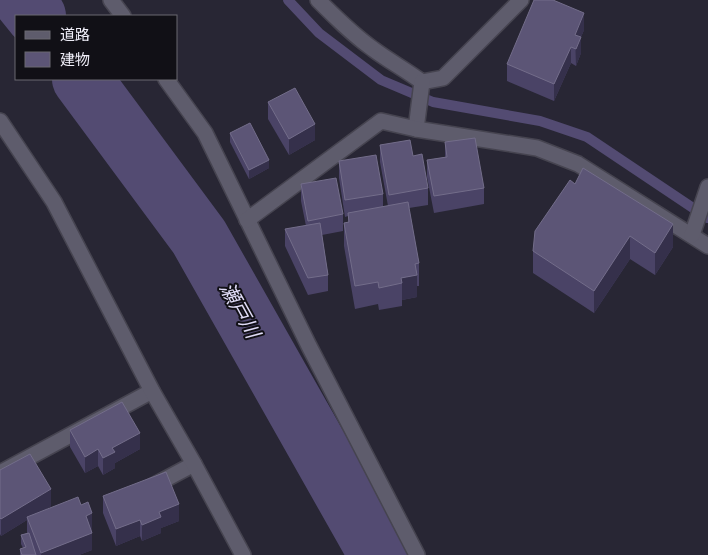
<svg xmlns="http://www.w3.org/2000/svg" width="708" height="555" font-family="Cabin,'Noto Sans JP',sans-serif">
  <style>
    .lines { fill: none; stroke-linecap: round; stroke-linejoin: round }
    .stream { stroke: #534b72; stroke-width: 10 }
    .river { stroke: #534b72; stroke-width: 60 }
    .lane-casing { stroke: #464450; stroke-width: 18 }
    .street-casing { stroke: #464450; stroke-width: 18 }
    .lane { stroke: #5e5c6c; stroke-width: 15 }
    .street { stroke: #5e5c6c; stroke-width: 15 }
    .wall { fill: #4a4366 }
    .shaded-wall { fill: #35304b }
    .building { fill: #5c5576; stroke: #736d8a }
    .labels { text-anchor: middle; dominant-baseline: central; stroke-width: 4; stroke-linejoin: round; paint-order: stroke }
    .water-label { font-size: 20px; font-style: italic; fill: #e0dcf7; stroke: #111016 }
  </style>
  <rect width="100%" height="100%" fill="#282634"/>
  <g class="lines">
    <polyline class="stream" points="288,0 319,33 381,80 433,102 540,121 587,137 708,218"/>
    <g class="river">
      <polyline points="23,0 36,16"/>
      <polyline points="82,79 199,237 379,555"/>
    </g>
    <defs>
      <g id="lane">
        <polyline points="111,0 123,16"/>
        <path d="M 318,0 C 335,17 353,35 373,49 C 389,61 406,70 422,82 L 443,78 L 521,0"/>
        <polyline points="166,79 205,133 309,346 417,555"/>
        <polyline points="416,129 422,82"/>
        <polyline points="247,220 381,121 416,129 537,148 578,164 708,246"/>
        <polyline points="692,235 708,187"/>
        <polyline points="0,473 152,391"/>
        <polyline points="151,487 194,464"/>
      </g>
      <polyline id="street" points="0,121 54,202 152,391 194,464 243,555"/>
    </defs>
    <use href="#lane" class="lane-casing"/>
    <use href="#street" class="street-casing"/>
    <use href="#lane" class="lane"/>
    <use href="#street" class="street"/>
  </g>
  <g class="wall">
    <polygon points="584,30 581,37 581,53 576,66 571,63 554,101 507,81 507,64"/>
    <polygon points="268,102 315,140 289,155 268,119"/>
    <polygon points="230,133 269,168 249,179 230,142"/>
    <polygon points="445,142 484,188 484,204 434,213 427,177 427,160 445,157"/>
    <polygon points="380,145 413,156 428,188 428,205 409,208 419,263 419,286 417,286 417,297 402,300 402,306 379,310 378,304 355,309 344,246 344,223 348,222 348,216 345,217 339,178 339,161 383,194 383,207 388,206 380,162"/>
    <polygon points="301,184 343,214 343,231 322,235 328,275 328,291 308,295 285,246 285,229 306,226 301,201"/>
    <polygon points="575,184 673,247 655,275 630,259 594,313 533,273 533,251"/>
    <polygon points="70,430 140,449 115,463 115,468 103,475 98,466 85,473 70,447"/>
    <polygon points="0,470 51,506 43,511 81,505 92,530 91,531 92,550 79,555 20,555 20,549 23,548 21,544 21,535 27,533 27,520 1,536 0,534"/>
    <polygon points="103,496 179,521 161,528 161,533 142,541 140,536 116,546 103,513"/>
  </g>
  <g class="shaded-wall">
    <polygon points="584,13 584,30 581,37 581,53 576,66 575,35"/>
    <polygon points="571,47 571,63 554,101 554,84"/>
    <polygon points="315,124 315,140 289,155 289,139"/>
    <polygon points="269,160 269,168 249,179 249,170"/>
    <polygon points="673,224 673,247 655,275 655,253"/>
    <polygon points="630,236 630,259 594,313 594,291"/>
    <polygon points="417,275 417,297 402,300 402,283 401,278"/>
    <polygon points="140,433 140,449 115,463 115,468 103,475 103,458 112,448"/>
    <polygon points="98,449 98,466 85,473 85,457"/>
    <polygon points="51,489 51,506 28,520 27,517 27,520 1,536 1,519"/>
    <polygon points="179,504 179,521 161,528 161,533 142,541 142,525 159,512"/>
    <polygon points="92,513 92,530 86,533 86,516"/>
    <polygon points="140,520 140,536 116,546 116,529"/>
    <polygon points="92,533 92,550 79,555 41,555 41,553"/>
  </g>
  <g class="building">
    <polygon points="534,0 553,0 584,13 575,35 581,37 576,49 571,47 554,84 507,64"/>
    <polygon points="295,88 315,124 289,139 268,102"/>
    <polygon points="250,123 269,160 249,170 230,133"/>
    <polygon points="475,138 484,188 434,196 427,160 447,157 445,142"/>
    <polygon points="410,140 413,156 422,154 428,188 389,195 380,145"/>
    <polygon points="376,155 383,194 345,200 339,161"/>
    <polygon points="583,168 673,224 655,253 630,236 594,291 533,251 535,231 570,180 575,184"/>
    <polygon points="336,178 343,214 308,221 301,184"/>
    <polygon points="408,202 419,263 415,264 417,275 401,278 402,283 379,288 378,282 355,286 344,223 349,222 348,213"/>
    <polygon points="320,223 328,275 308,278 285,229"/>
    <polygon points="122,402 140,433 112,448 115,452 103,458 98,449 85,457 70,430"/>
    <polygon points="30,454 51,489 1,519 0,518 0,470"/>
    <polygon points="166,472 179,504 159,512 161,517 142,525 140,520 116,529 103,496"/>
    <polygon points="78,497 81,505 88,502 92,513 86,516 92,533 41,553 27,517"/>
    <polygon points="29,533 36,555 22,555 20,549 26,547 21,535"/>
  </g>
  <g class="labels">
    <g class="water-label">
      <text transform="translate(240 310) rotate(61)">瀬戸川</text>
    </g>
  </g>
  <rect x="15" y="15" width="162" height="65" fill="#111016" stroke="#6a6970"/>
  <rect x="25" y="31" width="25" height="8" fill="#5e5c6c" stroke="#6a6970"/>
  <text x="60" y="40" font-size="15" fill="#efeef8">道路</text>
  <rect x="25" y="52" width="25" height="15" fill="#5c5576" stroke="#6a6970"/>
  <text x="60" y="65" font-size="15" fill="#efeef8">建物</text>
</svg>
